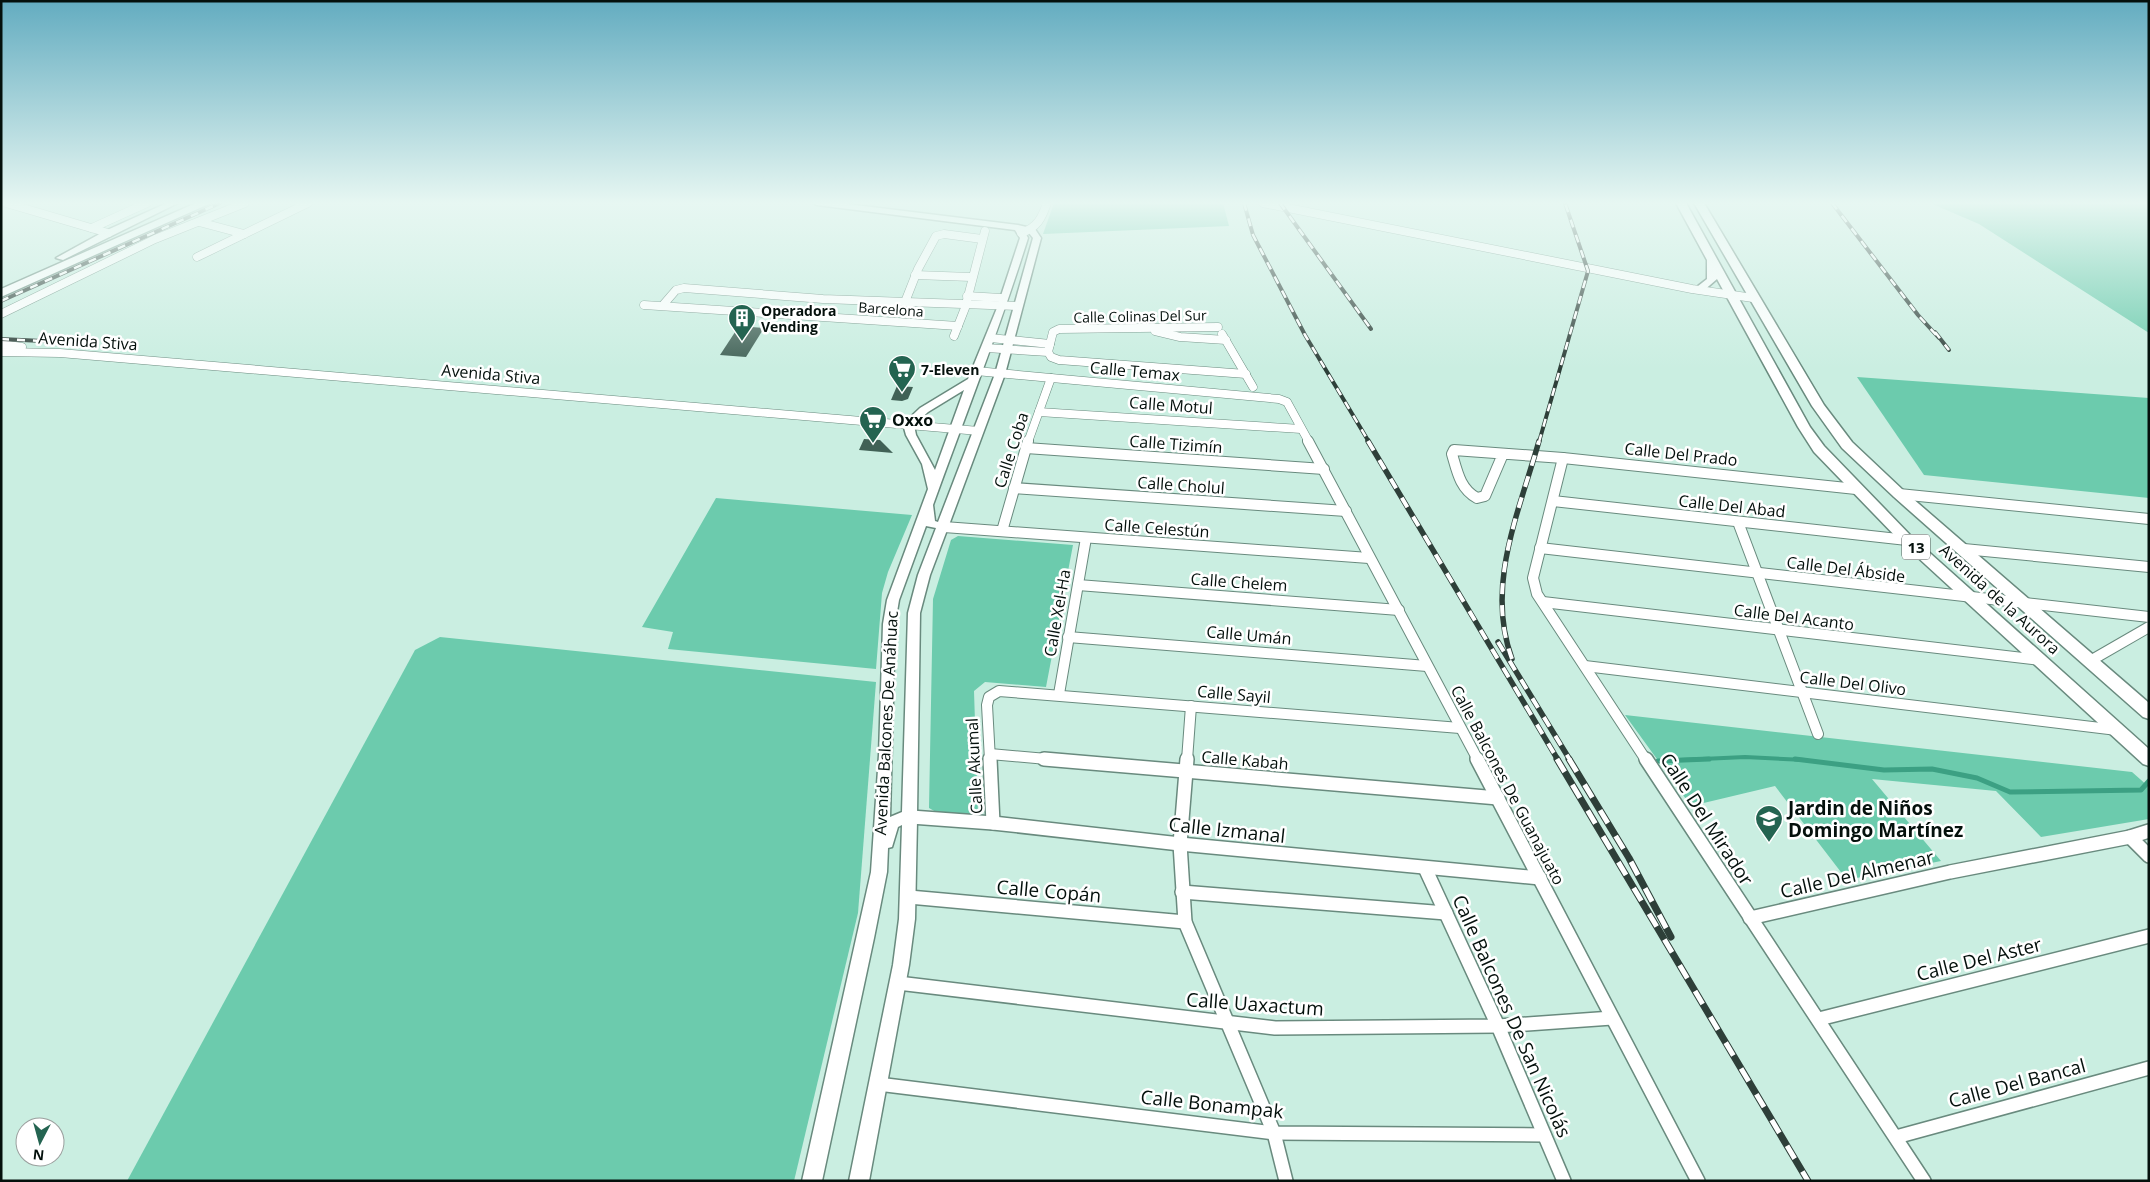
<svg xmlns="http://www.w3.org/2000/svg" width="2150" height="1182" font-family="'Open Sans',sans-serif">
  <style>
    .green { fill: #6ccbad }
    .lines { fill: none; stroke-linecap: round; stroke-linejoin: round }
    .stream-far1 { stroke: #3ca083; stroke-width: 4 }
    .stream { stroke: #3ca083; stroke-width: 5 }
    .building { fill: #416156 }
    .minor-far2-casing { stroke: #698a7e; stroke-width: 9 }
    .minor-far1-casing { stroke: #698a7e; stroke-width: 12 }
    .minor-casing { stroke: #698a7e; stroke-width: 16 }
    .tertiary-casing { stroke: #698a7e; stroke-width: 3 }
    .primary-casing { stroke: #698a7e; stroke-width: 3 }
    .trunk-casing { stroke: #698a7e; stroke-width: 3 }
    .minor-far2 { stroke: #fff; stroke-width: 8 }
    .minor-far1 { stroke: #fff; stroke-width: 10 }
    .minor { stroke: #fff; stroke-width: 13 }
    .tertiary { fill: #fff; fill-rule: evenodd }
    .primary { fill: #fff; fill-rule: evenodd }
    .trunk { fill: #fff; fill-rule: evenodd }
    .rail-far2-casing { stroke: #2e3f39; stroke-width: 4 }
    .rail-far1-casing { stroke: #2e3f39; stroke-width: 5.5 }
    .rail-casing { stroke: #2e3f39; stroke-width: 7 }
    .rail-far2 { stroke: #fff; stroke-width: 2.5; stroke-dasharray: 8; stroke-linecap: butt }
    .rail-far1 { stroke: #fff; stroke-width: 4; stroke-dasharray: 11; stroke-linecap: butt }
    .rail { stroke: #fff; stroke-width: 5; stroke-dasharray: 15; stroke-linecap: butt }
    .labels { text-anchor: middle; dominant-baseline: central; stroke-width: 5; stroke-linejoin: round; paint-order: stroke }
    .far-street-label { font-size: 14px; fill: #04100c; stroke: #fff }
    .far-poi-label { font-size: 14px; font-weight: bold; fill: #04100c; stroke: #fff; text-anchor: start }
    .shield { fill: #fff; stroke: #4f5855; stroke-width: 1 }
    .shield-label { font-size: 15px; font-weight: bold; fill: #04100c }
    .street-label { font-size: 16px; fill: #04100c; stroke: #fff }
    .poi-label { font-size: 16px; font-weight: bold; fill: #04100c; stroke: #fff; text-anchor: start }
    .near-poi-label { font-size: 19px; font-weight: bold; fill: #04100c; stroke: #fff; text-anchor: start }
    .near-street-label { font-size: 19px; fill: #04100c; stroke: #fff }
  </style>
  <rect width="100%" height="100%" fill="#caeee1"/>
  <g class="green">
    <polygon points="1054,203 1223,203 1229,226 1043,234"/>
    <polygon points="1930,203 2149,203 2149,333 1979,224"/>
    <polygon points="1857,377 2149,398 2149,498 1924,475"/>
    <polygon points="716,498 912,515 888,572 882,593 876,669 668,649 673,632 642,627"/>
    <polygon points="958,536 1073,545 1046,687 985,682 974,691 978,815 936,812 929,808 933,599 951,540"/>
    <polygon points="440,637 876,682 858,913 794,1181 127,1181 415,650"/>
    <polygon points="1625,715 2132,772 2149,787 2149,819 2041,837 1996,791 1872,779 1941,861 1847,880 1775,786 1691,806"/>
  </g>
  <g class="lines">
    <polyline class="stream-far1" points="1681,760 1745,757 1805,760"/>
    <g class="stream">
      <polyline points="1795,759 1884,770 1932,769 1977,778 2010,792 2141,790 2149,781"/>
      <polyline points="1658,761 1709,759"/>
    </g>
  </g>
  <g class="building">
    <polygon points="739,326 764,328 746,357 720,355"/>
    <polygon points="897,386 913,387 908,399 902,401 891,400"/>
    <polygon points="864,439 880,440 893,453 859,450"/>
  </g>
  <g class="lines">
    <defs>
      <g id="minor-far2">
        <polyline points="6,203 108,233"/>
        <polyline points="1263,203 1692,289 1753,298"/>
        <polyline points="199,222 244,234"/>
        <polyline points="92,228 147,203"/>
        <path d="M 1021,233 C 1037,228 1042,218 1047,203"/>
        <polyline points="197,257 308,203"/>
        <polyline points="915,275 971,277"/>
        <polyline points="967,296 1001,298"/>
        <polyline points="905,302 918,269 936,236 944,234 982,239"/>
        <polyline points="644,305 958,326"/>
        <polyline points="663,305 676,290 684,288 823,299 1018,306"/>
        <polyline points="1,314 155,239 245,203"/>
        <polyline points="1155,331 1180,337 1226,340"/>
        <polyline points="1222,334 1253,387"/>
        <polyline points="954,336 965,308 985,231"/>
        <polyline points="990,338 1050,344"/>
        <polyline points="1,344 22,347"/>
        <polyline points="986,348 1048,352 1051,357 1059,360 1246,374"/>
        <polyline points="1,352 60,353 979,431"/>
        <polyline points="1048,352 1053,332 1059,329 1218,327"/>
        <polyline points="976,371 1279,399 1287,402 1309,442"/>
        <polyline points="1039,412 1301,429"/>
        <polyline points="1028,442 1051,378"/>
      </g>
      <g id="minor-far1">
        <polyline points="1308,441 1478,760"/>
        <polyline points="1026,448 1324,469"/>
        <path d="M 1503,454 L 1485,496 L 1477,498 C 1460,489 1457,471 1452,454 L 1454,450 L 1563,458 L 1856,489"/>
        <polyline points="1563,458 1533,578 1537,594 1646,760"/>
        <polyline points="1014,488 1346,511"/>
        <polyline points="1899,494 2149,519"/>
        <polyline points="1553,501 1907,540"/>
        <polyline points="1738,522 1818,734"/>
        <polyline points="944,527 1369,558"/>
        <polyline points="1002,531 1028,441"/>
        <polyline points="1540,548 2149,617"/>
        <polyline points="1964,549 2149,567"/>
        <polyline points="1078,585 1399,610"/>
        <polyline points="1543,602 2041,660"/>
        <polyline points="1068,637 1427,666"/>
        <polyline points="2090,661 2149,627"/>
        <polyline points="1585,666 2117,730"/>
        <polyline points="1059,694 1086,538"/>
        <polyline points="990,754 1058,760"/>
        <polyline points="990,760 987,705 989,697 999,691 1460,728"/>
        <polyline points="1187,760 1191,706"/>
      </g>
      <g id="minor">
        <polyline points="990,759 993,823"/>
        <polyline points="1044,759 1498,798"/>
        <polyline points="1187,759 1180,844 1185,922 1274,1133 1286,1181"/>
        <polyline points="1477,759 1698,1181"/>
        <polyline points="1646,759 1924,1181"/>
        <polyline points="911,817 993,823 1180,844 1540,878"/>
        <polyline points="2130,837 2149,856"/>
        <polyline points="1425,868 1498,1026 1564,1181"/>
        <polyline points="1182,892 1446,913"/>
        <polyline points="909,897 1185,922"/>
        <polyline points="1750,918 1950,872 2130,837 2149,831"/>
        <polyline points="898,983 1275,1028 1498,1026 1612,1018"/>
        <polyline points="1819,1019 2149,936"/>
        <polyline points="878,1084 1274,1133 1544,1135"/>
        <polyline points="1896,1137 2149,1068"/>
      </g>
      <g id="tertiary">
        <polygon points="167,203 178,203 63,260 56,258 105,231"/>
        <path d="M 813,203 L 839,203 L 1018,225 L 1035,229 L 1041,238 L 1005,374 L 949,525 L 950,527 L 947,530 L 930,575 L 920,613 L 917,814 L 919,817 L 917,820 L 915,919 L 909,965 L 869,1181 L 849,1181 L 893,965 L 899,919 L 902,825 L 898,827 L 892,847 L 888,848 L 887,872 L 874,938 L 822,1181 L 802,1181 L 871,872 L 879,755 L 883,624 L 887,600 L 928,489 L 922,464 L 906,435 L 903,424 L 920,408 L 968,379 L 997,308 L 1020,238 L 1015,230 L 817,205 ZM 1025,232 L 1029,233 L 1033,238 L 995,374 L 938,522 L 935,521 L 933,505 C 965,416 1000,328 1028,238 ZM 964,390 L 935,470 L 916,435 L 914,425 L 928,412 ZM 926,526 L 936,528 L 918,575 L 908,613 L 902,812 L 890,817 L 895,624 L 899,600 Z"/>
      </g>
      <g id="primary">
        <polygon points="1676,203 1686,203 1810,427 1824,446 1912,537 2149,749 2149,766 2143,764 1902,543 1814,452 1798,427 1717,279 1702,292 1694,292 1693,290 1707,279 1707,260"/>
        <polygon points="1694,203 1704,203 1824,405 1852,442 1904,491 2149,703 2149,719 2143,717 1894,497 1842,448 1812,406"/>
      </g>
      <polygon id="trunk" points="196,203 211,203 1,297 1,289"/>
    </defs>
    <use href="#minor-far2" class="minor-far2-casing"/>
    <use href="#minor-far1" class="minor-far1-casing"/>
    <use href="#minor" class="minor-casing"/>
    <use href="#tertiary" class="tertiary-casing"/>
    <use href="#primary" class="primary-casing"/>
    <use href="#trunk" class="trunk-casing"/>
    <use href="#minor-far2" class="minor-far2"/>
    <use href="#minor-far1" class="minor-far1"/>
    <use href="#minor" class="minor"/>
    <use href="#tertiary" class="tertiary"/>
    <use href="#primary" class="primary"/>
    <use href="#trunk" class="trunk"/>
    <defs>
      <g id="rail-far2">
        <polyline points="1244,203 1253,235 1305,335 1369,442"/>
        <polyline points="1280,203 1371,329"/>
        <polyline points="1832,203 1918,315 1939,338"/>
        <polyline points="1,301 220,203"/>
        <polyline points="1935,332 1949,350"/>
        <polyline points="1,339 84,343"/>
        <polyline points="1539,442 1588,271 1565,203"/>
      </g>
      <g id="rail-far1">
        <polyline points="1368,441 1558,760"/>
        <polyline points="1498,642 1570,760"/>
        <path d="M 1512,659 C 1485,586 1519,512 1539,441"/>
      </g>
      <g id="rail">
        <polyline points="1557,759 1808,1181"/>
        <polyline points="1569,759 1629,858 1671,937"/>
      </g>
    </defs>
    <use href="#rail-far2" class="rail-far2-casing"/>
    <use href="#rail-far1" class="rail-far1-casing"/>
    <use href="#rail" class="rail-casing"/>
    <use href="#rail-far2" class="rail-far2"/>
    <use href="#rail-far1" class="rail-far1"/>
    <use href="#rail" class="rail"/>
  </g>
  <linearGradient id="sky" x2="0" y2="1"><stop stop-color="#63acc0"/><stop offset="0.55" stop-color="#e7f7f2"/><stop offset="1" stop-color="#e7f7f2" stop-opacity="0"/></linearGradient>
  <rect width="2150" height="369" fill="url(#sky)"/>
  <defs>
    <symbol id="building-pin" viewBox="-11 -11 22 30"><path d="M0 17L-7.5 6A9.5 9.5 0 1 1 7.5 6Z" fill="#246451" stroke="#fff"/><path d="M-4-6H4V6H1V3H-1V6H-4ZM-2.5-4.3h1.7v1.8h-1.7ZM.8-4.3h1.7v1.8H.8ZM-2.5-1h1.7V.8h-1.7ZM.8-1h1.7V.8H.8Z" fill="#fff"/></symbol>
    <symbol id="supermarket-pin" viewBox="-11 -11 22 30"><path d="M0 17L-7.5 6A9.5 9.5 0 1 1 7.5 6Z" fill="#246451" stroke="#fff"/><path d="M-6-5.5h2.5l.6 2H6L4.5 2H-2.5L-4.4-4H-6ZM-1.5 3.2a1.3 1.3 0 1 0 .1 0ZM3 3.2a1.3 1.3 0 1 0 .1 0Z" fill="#fff"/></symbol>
    <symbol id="school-pin" viewBox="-11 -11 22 30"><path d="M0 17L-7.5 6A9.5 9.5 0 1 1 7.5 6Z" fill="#246451" stroke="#fff"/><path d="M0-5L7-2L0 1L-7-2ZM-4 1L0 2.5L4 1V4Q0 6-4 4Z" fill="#fff"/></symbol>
  </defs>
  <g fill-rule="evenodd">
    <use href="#building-pin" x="726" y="302" width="32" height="43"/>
    <use href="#supermarket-pin" x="886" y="353" width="32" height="43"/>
    <use href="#supermarket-pin" x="857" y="404" width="32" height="43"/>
    <use href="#school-pin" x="1753" y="803" width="32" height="43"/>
  </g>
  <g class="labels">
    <g class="far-street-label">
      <text transform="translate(891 309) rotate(4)">Barcelona</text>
      <text transform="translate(1140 316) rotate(-1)">Calle Colinas Del Sur</text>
    </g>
    <g class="far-poi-label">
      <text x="761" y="310">Operadora<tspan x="761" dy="16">Vending</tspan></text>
      <text x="921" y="369">7-Eleven</text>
    </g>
    <rect class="shield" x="1902" y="534.5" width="28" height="25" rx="4"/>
    <g class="shield-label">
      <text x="1916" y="547">13</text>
    </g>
    <g class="street-label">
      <text transform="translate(88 341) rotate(4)">Avenida Stiva</text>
      <text transform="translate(1135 371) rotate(5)">Calle Temax</text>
      <text transform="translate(491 374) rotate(5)">Avenida Stiva</text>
      <text transform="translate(1171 405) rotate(4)">Calle Motul</text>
      <text transform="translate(1176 444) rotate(4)">Calle Tizimín</text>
      <text transform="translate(1011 450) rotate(-72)">Calle Coba</text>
      <text transform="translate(1681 454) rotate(6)">Calle Del Prado</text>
      <text transform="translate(1181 485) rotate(4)">Calle Cholul</text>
      <text transform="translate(1732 506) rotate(6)">Calle Del Abad</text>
      <text transform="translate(1157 528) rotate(4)">Calle Celestún</text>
      <text transform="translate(1846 569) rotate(7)">Calle Del Ábside</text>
      <text transform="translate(1239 582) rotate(4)">Calle Chelem</text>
      <text transform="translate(2000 599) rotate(42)">Avenida de la Aurora</text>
      <text transform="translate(1057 613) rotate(-80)">Calle Xel-Ha</text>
      <text transform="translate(1794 617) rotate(7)">Calle Del Acanto</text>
      <text transform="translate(1249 635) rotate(5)">Calle Umán</text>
      <text transform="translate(1853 683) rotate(7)">Calle Del Olivo</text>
      <text transform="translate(1234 694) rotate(5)">Calle Sayil</text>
      <text transform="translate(886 723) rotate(-87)">Avenida Balcones De Anáhuac</text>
      <text transform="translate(1245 760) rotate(5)">Calle Kabah</text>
      <text transform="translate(974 766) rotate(-93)">Calle Akumal</text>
      <text transform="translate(1508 785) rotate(62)">Calle Balcones De Guanajuato</text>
    </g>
    <g class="poi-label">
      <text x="892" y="420">Oxxo</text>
    </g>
    <g class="near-poi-label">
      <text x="1788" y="808">Jardin de Niños<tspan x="1788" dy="22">Domingo Martínez</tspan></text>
    </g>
    <g class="near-street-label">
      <text transform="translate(1707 819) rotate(57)">Calle Del Mirador</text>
      <text transform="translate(1227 830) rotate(6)">Calle Izmanal</text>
      <text transform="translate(1857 874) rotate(-13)">Calle Del Almenar</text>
      <text transform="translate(1049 891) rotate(5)">Calle Copán</text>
      <text transform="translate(1979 959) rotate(-14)">Calle Del Aster</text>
      <text transform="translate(1255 1004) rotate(4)">Calle Uaxactum</text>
      <text transform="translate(1512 1016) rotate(66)">Calle Balcones De San Nicolás</text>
      <text transform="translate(2017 1083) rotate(-15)">Calle Del Bancal</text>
      <text transform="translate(1212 1104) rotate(6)">Calle Bonampak</text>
    </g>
  </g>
  <rect width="2150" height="1182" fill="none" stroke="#04100c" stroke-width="5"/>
  <g transform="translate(40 1142) rotate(186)"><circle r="24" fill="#ffffff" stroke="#9b9f9e"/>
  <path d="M0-4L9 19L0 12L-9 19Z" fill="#246451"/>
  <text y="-8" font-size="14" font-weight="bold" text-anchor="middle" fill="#04100c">N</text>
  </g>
</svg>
